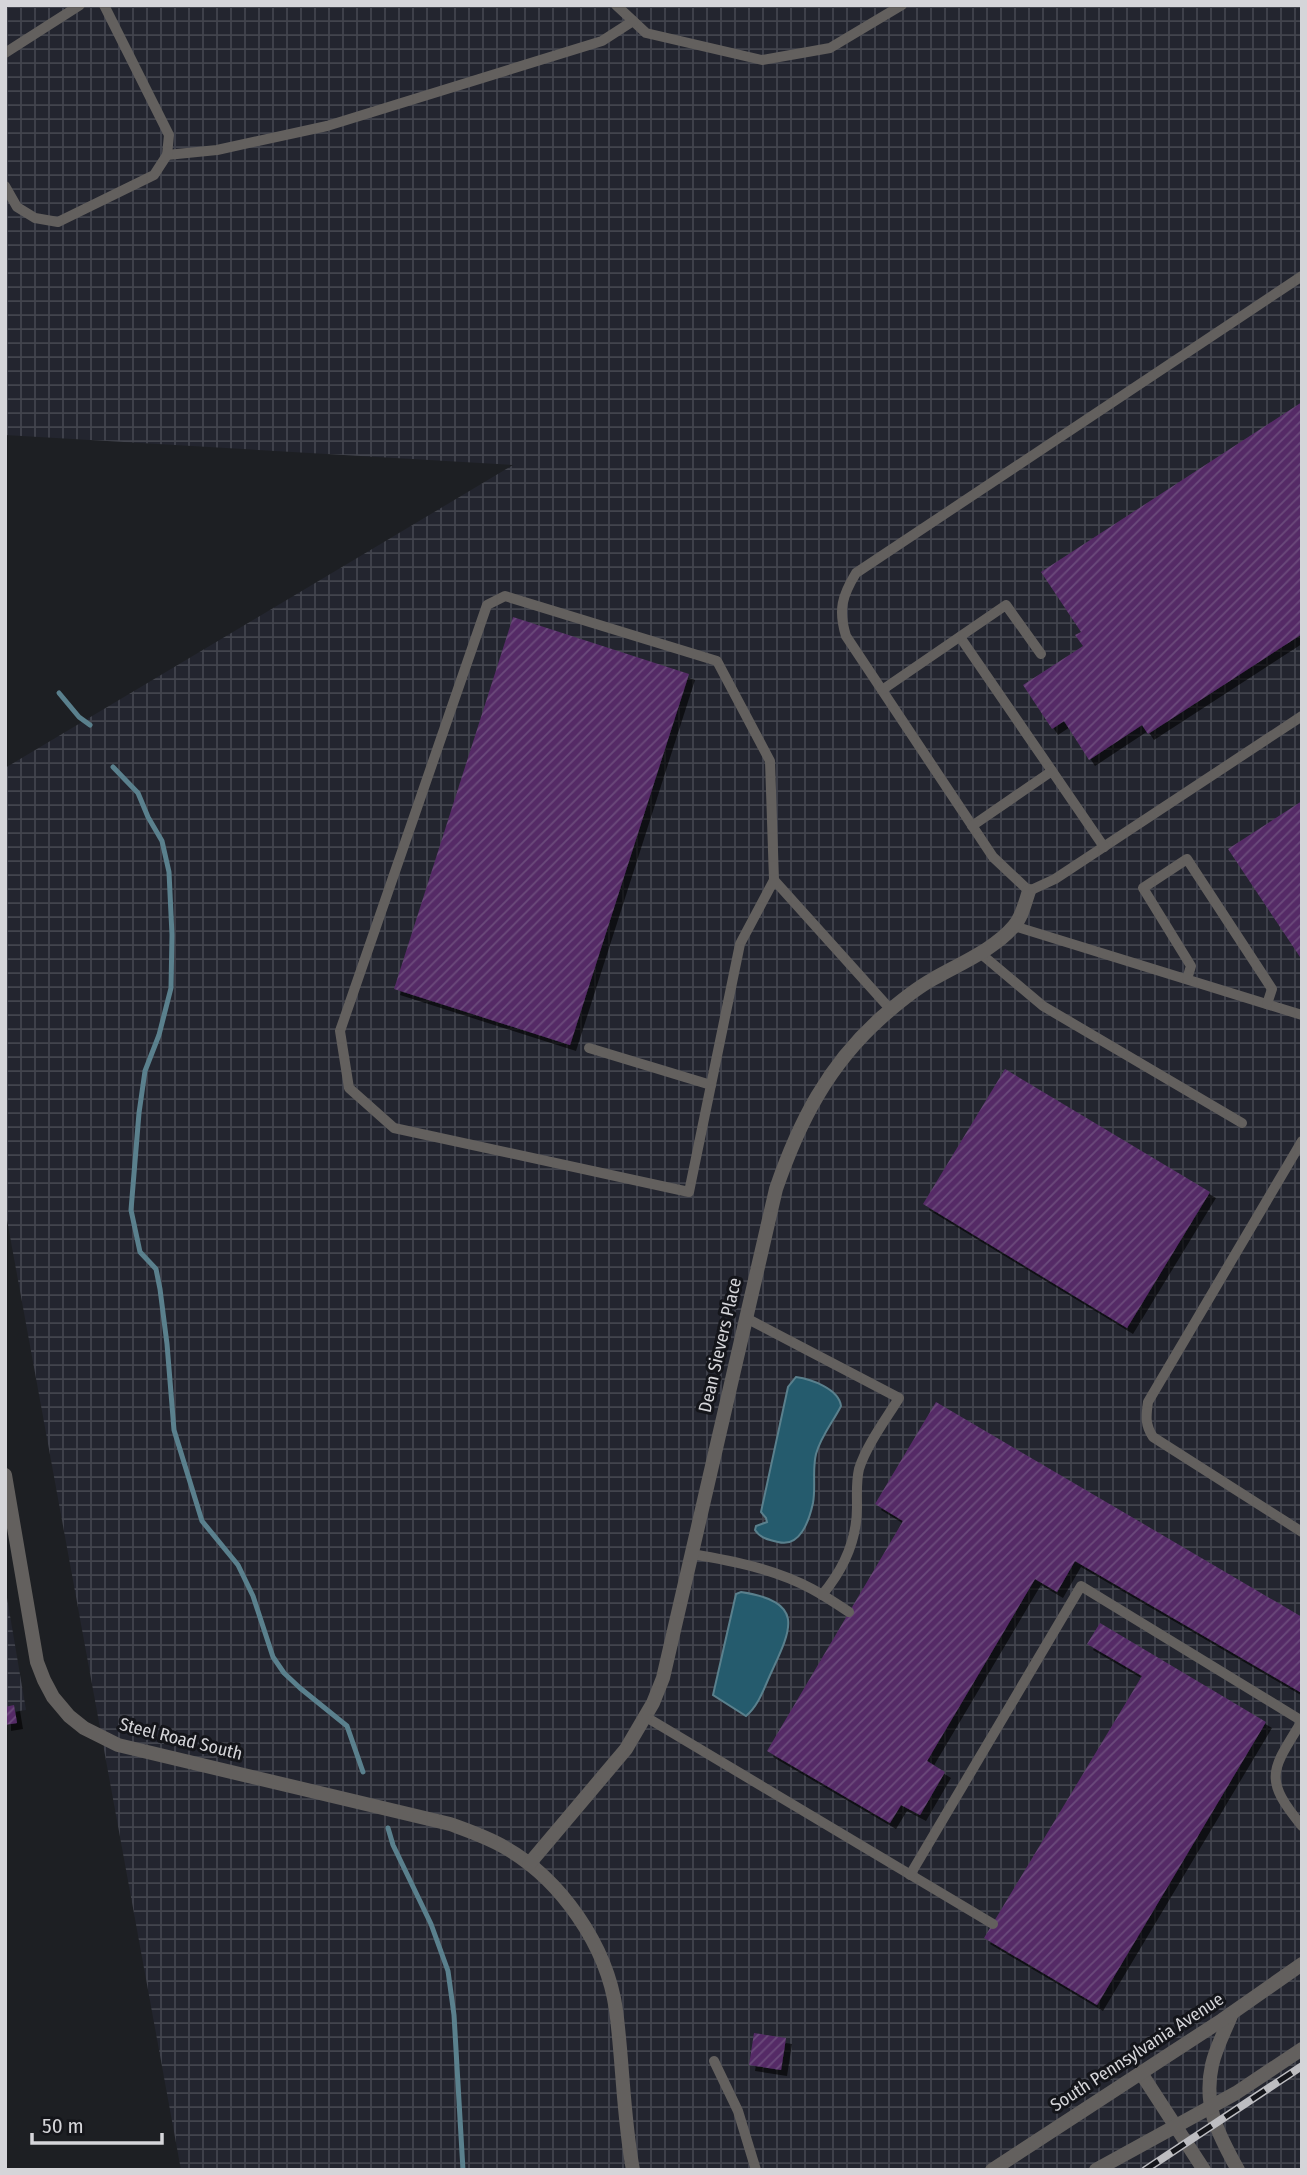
<svg xmlns="http://www.w3.org/2000/svg" width="1307" height="2175" font-family="'Fira Sans Condensed',sans-serif">
  <style>
    .industrial { fill: url(#industrial-grid) }
    .water { fill: #255b6d; stroke: #5a808d; stroke-width: 2 }
    .lines { fill: none; stroke-linecap: round; stroke-linejoin: round }
    .stream { stroke: #5a808d; stroke-width: 5 }
    .building { fill: url(#building-hatch); filter: url(#shadow) }
    .service { stroke: #63605e; stroke-width: 10 }
    .minor { stroke: #63605e; stroke-width: 14 }
    .tertiary { stroke: #63605e; stroke-width: 14 }
    .rail-casing { stroke: #bdbdc1; stroke-width: 8 }
    .rail { stroke: #14151a; stroke-width: 5; stroke-dasharray: 16; stroke-linecap: butt }
    .labels { text-anchor: middle; dominant-baseline: central; stroke-width: 6; stroke-linejoin: round; paint-order: stroke }
    .street-label { font-size: 18px; fill: #d5d5d9; stroke: #14151a }
  </style>
  <defs>
    <pattern id="industrial-grid" width="8" height="8" patternUnits="userSpaceOnUse" patternTransform="scale(1.75)"><rect width="8" height="8" fill="#23252f"/><path d="M0 4h8M4 0v8" fill="none" stroke="#42444d"/></pattern>
    <pattern id="building-hatch" width="6" height="6" patternUnits="userSpaceOnUse" patternTransform="scale(1.75)"><rect width="6" height="6" fill="#542c66"/><path d="M-1 1l2-2M0 6l6-6M5 7l2-2" fill="none" stroke="#6c4a7b"/></pattern>
    <filter id="shadow"><feDropShadow dx="6" dy="6" stdDeviation="0" flood-color="#0009"/></filter>
  </defs>
  <rect width="100%" height="100%" fill="#1d1f23"/>
  <g class="industrial">
    <polygon points="5,5 1302,5 1302,2170 181,2170 5,1209 5,768 513,465 5,435"/>
    <polygon points="5,1586 26,1710 5,1713"/>
  </g>
  <g class="water">
    <path d="M 796,1377 C 811,1379 839,1389 841,1406 C 833,1422 821,1436 816,1454 C 812,1470 816,1487 813,1503 C 809,1521 800,1548 778,1542 C 769,1540 760,1538 755,1530 L 756,1526 L 767,1522 L 766,1518 L 761,1512 L 788,1387 Z"/>
    <path d="M 741,1592 C 804,1602 793,1626 771,1673 C 764,1688 759,1705 746,1716 L 713,1695 L 736,1594 Z"/>
  </g>
  <g class="lines">
    <g class="stream">
      <polyline points="59,693 79,717 90,725"/>
      <polyline points="113,767 138,793 148,817 162,841 169,872 172,935 171,988 159,1035 145,1071 139,1113 131,1210 140,1252 156,1269 160,1289 167,1344 174,1430 202,1521 238,1565 253,1596 273,1657 284,1673 300,1688 347,1726 363,1772"/>
      <polyline points="388,1828 393,1845 431,1924 448,1971 454,2015 463,2170"/>
    </g>
  </g>
  <g class="building">
    <polygon points="1302,402 1302,634 1148,734 1142,725 1089,760 1064,721 1052,729 1023,685 1083,646 1075,635 1081,632 1041,572"/>
    <polygon points="513,617 689,674 570,1045 394,989"/>
    <polygon points="1302,801 1302,960 1228,849"/>
    <polygon points="1005,1069 1210,1192 1127,1328 923,1204"/>
    <polygon points="936,1402 1302,1617 1302,1689 1300,1692 1075,1561 1057,1592 1035,1579 927,1761 945,1772 920,1815 901,1805 890,1823 767,1751 903,1521 875,1504"/>
    <polygon points="1100,1623 1266,1722 1097,2005 984,1938 1142,1676 1087,1644"/>
    <polygon points="14,1705 17,1723 5,1725 5,1707"/>
    <polygon points="754,2033 786,2038 781,2070 749,2065"/>
  </g>
  <g class="lines">
    <g class="service">
      <polyline points="616,5 646,33 762,60 830,48 902,5"/>
      <polyline points="5,53 80,5"/>
      <polyline points="167,155 217,150 327,126 602,41 633,21"/>
      <polyline points="5,186 17,207 35,218 58,222 154,175 167,155 169,135 104,5"/>
      <path d="M 1302,276 L 856,573 C 842,596 838,610 846,636 L 993,857 L 1029,891 L 1055,879 L 1302,716"/>
      <polyline points="960,637 1052,771"/>
      <polyline points="882,690 1006,605 1041,654"/>
      <polyline points="972,826 1052,771 1104,847"/>
      <polyline points="774,880 740,944 689,1192 394,1128 349,1088 340,1031 487,605 505,596 717,661 770,761 774,880 891,1010"/>
      <polyline points="1014,926 1302,1015"/>
      <polyline points="980,953 1043,1006 1242,1123"/>
      <polyline points="1187,979 1191,966 1143,888 1187,859 1272,989 1267,1004"/>
      <polyline points="589,1048 711,1085"/>
      <path d="M 1302,1141 L 1148,1402 C 1146,1416 1145,1425 1153,1437 L 1302,1532"/>
      <path d="M 746,1318 L 899,1398 C 886,1419 866,1446 859,1469 C 856,1482 857,1494 857,1507 C 857,1540 843,1570 822,1595"/>
      <path d="M 692,1554 C 733,1561 775,1569 812,1589 C 825,1596 837,1604 849,1612"/>
      <polyline points="646,1717 993,1924"/>
      <path d="M 910,1875 L 1081,1586 L 1302,1721 C 1272,1770 1262,1778 1302,1826"/>
      <polyline points="714,2061 738,2111 756,2170"/>
    </g>
    <g class="minor">
      <path d="M 5,1475 L 37,1662 L 44,1680 L 53,1697 L 69,1716 L 84,1728 L 118,1745 L 450,1824 C 469,1831 487,1837 504,1847 C 561,1879 607,1946 616,2010 C 623,2063 623,2117 633,2170"/>
      <path d="M 529,1864 L 626,1749 L 653,1703 L 663,1678 L 776,1189 C 799,1122 828,1065 882,1017 C 898,1003 915,989 933,979 C 959,964 995,949 1014,926 C 1022,917 1025,903 1029,891"/>
      <path d="M 1232,2013 C 1226,2029 1216,2047 1212,2065 C 1203,2106 1218,2134 1238,2170"/>
      <polyline points="1141,2073 1204,2170"/>
      <polyline points="1096,2170 1236,2093 1302,2049"/>
    </g>
    <polyline class="tertiary" points="992,2170 1222,2020 1302,1964"/>
    <defs>
      <polyline id="rail" points="1145,2170 1302,2066"/>
    </defs>
    <use href="#rail" class="rail-casing"/>
    <use href="#rail" class="rail"/>
  </g>
  <g class="labels">
    <g class="street-label">
      <text transform="translate(720 1345) rotate(-77)">Dean Sievers Place</text>
      <text transform="translate(181 1739) rotate(14)">Steel Road South</text>
      <text transform="translate(1137 2052) rotate(-33)">South Pennsylvania Avenue</text>
    </g>
  </g>
  <rect width="1307" height="2175" fill="none" stroke="#d5d5d9" stroke-width="14"/>
  <path d="M32 2133v10h130v-10" fill="none" stroke="#d5d5d9" stroke-width="3.5"/>
  <text x="42" y="2133" font-size="21" fill="#d5d5d9" stroke="#14151a" stroke-width="5" paint-order="stroke">50 m</text>
</svg>
